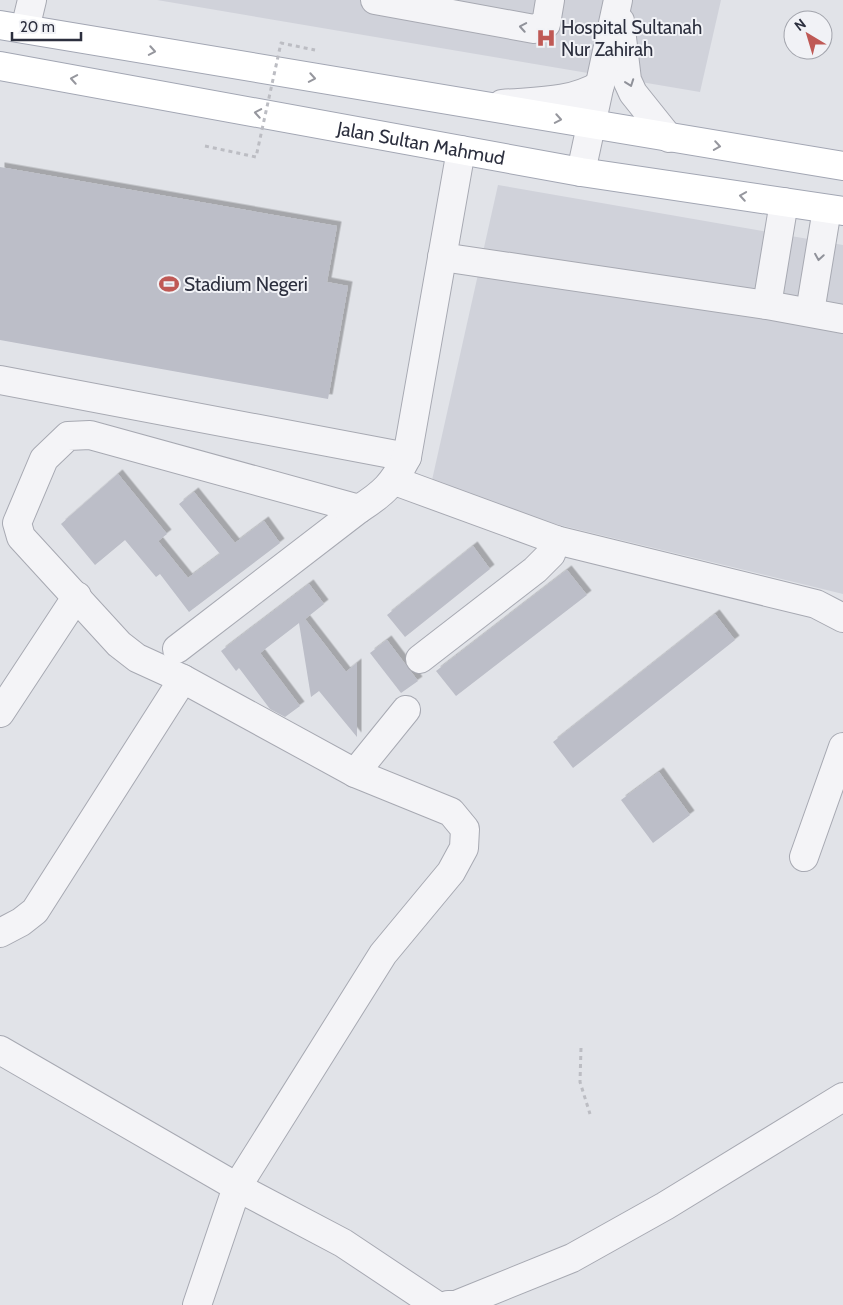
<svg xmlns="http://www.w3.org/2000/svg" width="843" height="1305" font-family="Cabin,sans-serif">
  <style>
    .built { fill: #d0d2da }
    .building { fill: #bcbec8; filter: url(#shadow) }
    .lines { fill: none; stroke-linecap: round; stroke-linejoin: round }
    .minor-casing { stroke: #a7a9b2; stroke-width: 30 }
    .major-casing { stroke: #a2a6b3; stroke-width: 30 }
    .path { stroke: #bcbdc3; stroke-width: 3; stroke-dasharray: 4 4; stroke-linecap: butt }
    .minor { stroke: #f4f4f7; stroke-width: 28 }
    .major { stroke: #fff; stroke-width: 28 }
    .path-bridge { stroke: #bcbdc3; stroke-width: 3; stroke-dasharray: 4 4; stroke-linecap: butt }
    .oneway { stroke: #90929a }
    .oneway2 { stroke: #96979e }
    .labels { text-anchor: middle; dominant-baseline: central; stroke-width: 4; stroke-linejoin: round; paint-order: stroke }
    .poi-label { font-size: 19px; fill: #2c2f3e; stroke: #f1f2f6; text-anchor: start }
    .street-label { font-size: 19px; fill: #2c2f3e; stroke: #f1f2f6 }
  </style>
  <defs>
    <filter id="shadow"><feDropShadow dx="4.5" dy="-4.5" stdDeviation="0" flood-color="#0004"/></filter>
  </defs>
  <rect width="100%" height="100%" fill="#e1e3e8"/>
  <g class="built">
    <polygon points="157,0 721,0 700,92"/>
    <polygon points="498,185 843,245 843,594 510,513 430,489"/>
  </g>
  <g class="building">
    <polygon points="0,167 337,226 327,282 348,286 328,399 0,340"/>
    <polygon points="118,474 167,534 158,541 188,578 220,554 179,504 194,492 235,543 264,521 280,543 189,612 160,574 156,577 125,540 95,565 61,524"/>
    <polygon points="473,546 490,569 405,637 387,615"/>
    <polygon points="567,570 587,595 456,696 436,671"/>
    <polygon points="309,584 324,604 305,619 346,672 357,663 357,737 319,691 311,697 299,623 260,653 300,706 285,717 270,709 239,668 236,671 221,651"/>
    <polygon points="715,614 735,640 573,768 553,742"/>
    <polygon points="387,640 418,681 401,693 370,653"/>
    <polygon points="659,772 690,815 653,843 621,800"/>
  </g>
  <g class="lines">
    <defs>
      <g id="minor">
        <polyline points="375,0 534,29 546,24 550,0"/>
        <polyline points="620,21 627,80 633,93 669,138"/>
        <polyline points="25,29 32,0"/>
        <path d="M 502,104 C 536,101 570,103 600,85"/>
        <polyline points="581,172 618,0"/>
        <polyline points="442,257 767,305 843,319"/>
        <polyline points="767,305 784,202"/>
        <polyline points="810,312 827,209"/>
        <polyline points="0,380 407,457"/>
        <polyline points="395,481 556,540 816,604 843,618"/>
        <polyline points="177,649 359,509"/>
        <polyline points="420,659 535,570 551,554 556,540"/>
        <polyline points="0,713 77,596"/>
        <polyline points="355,773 406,710"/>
        <polyline points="804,857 843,747"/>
        <polyline points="0,933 21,922 35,911 183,679"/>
        <polyline points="0,1050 237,1187 343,1243 436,1305"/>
        <path d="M 197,1305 L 237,1187 L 383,954 L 451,872 L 464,848 L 465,829 L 451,812 L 355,773 L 183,679 L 137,658 L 119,644 L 21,537 L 17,523 L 44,459 L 68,436 L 90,435 L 359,509 C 384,493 393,484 407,457 L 461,150"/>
        <polyline points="448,1305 456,1305 572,1258 665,1206 843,1097"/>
      </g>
      <g id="major">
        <polyline points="0,25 843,166"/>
        <path id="s1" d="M 0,66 L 581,172 L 843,211"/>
      </g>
    </defs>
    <use href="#minor" class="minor-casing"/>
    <use href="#major" class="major-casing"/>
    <polyline class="path" points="581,1048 580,1082 590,1114"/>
    <use href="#minor" class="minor"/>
    <use href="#major" class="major"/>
    <polyline class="path-bridge" points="205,146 256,157 281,43 315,50"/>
  </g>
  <defs><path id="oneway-chevron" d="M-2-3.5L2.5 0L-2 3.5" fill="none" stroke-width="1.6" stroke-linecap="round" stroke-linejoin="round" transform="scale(1.25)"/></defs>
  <g class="oneway">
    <use href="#oneway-chevron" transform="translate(523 27) rotate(-170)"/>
    <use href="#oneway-chevron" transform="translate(630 83) rotate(70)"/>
    <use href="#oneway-chevron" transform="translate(819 257) rotate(99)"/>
  </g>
  <g class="oneway2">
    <use href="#oneway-chevron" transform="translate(152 51) rotate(10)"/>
    <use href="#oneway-chevron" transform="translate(312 78) rotate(10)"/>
    <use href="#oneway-chevron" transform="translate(74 79) rotate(-170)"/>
    <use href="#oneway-chevron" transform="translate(258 113) rotate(-170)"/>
    <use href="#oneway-chevron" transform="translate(558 119) rotate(10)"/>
    <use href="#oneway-chevron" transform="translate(717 146) rotate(9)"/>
    <use href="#oneway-chevron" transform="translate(743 196) rotate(-171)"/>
  </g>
  <defs>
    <symbol id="hospital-bare" viewBox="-9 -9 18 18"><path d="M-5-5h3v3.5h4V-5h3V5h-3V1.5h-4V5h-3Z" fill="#bf5955" stroke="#f1f2f6" stroke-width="2.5" paint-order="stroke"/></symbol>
    <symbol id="stadium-bare" viewBox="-9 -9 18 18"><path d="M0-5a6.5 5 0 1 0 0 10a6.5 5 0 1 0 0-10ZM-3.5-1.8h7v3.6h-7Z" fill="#bf5955" stroke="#f1f2f6" stroke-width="2.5" paint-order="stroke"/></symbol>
  </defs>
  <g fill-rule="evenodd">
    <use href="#hospital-bare" x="532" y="24" width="28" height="28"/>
    <use href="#stadium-bare" x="155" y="270" width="28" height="28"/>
  </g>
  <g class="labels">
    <g class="poi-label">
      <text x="561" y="27">Hospital Sultanah<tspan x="561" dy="22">Nur Zahirah</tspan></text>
      <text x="184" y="284">Stadium Negeri</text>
    </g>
    <g class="street-label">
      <text stroke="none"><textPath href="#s1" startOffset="428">Jalan Sultan Mahmud</textPath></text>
    </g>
  </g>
  <g transform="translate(808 35) rotate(322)"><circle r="24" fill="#f1f2f6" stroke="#a2a4ac"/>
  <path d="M0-4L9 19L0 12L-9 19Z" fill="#bf5955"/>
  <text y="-8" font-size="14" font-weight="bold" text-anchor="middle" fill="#2c2f3e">N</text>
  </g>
  <path d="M12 32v8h69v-8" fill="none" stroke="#2c2f3e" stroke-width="2.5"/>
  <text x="20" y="32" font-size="15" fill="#2c2f3e" stroke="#f1f2f6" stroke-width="4" paint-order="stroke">20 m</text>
</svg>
